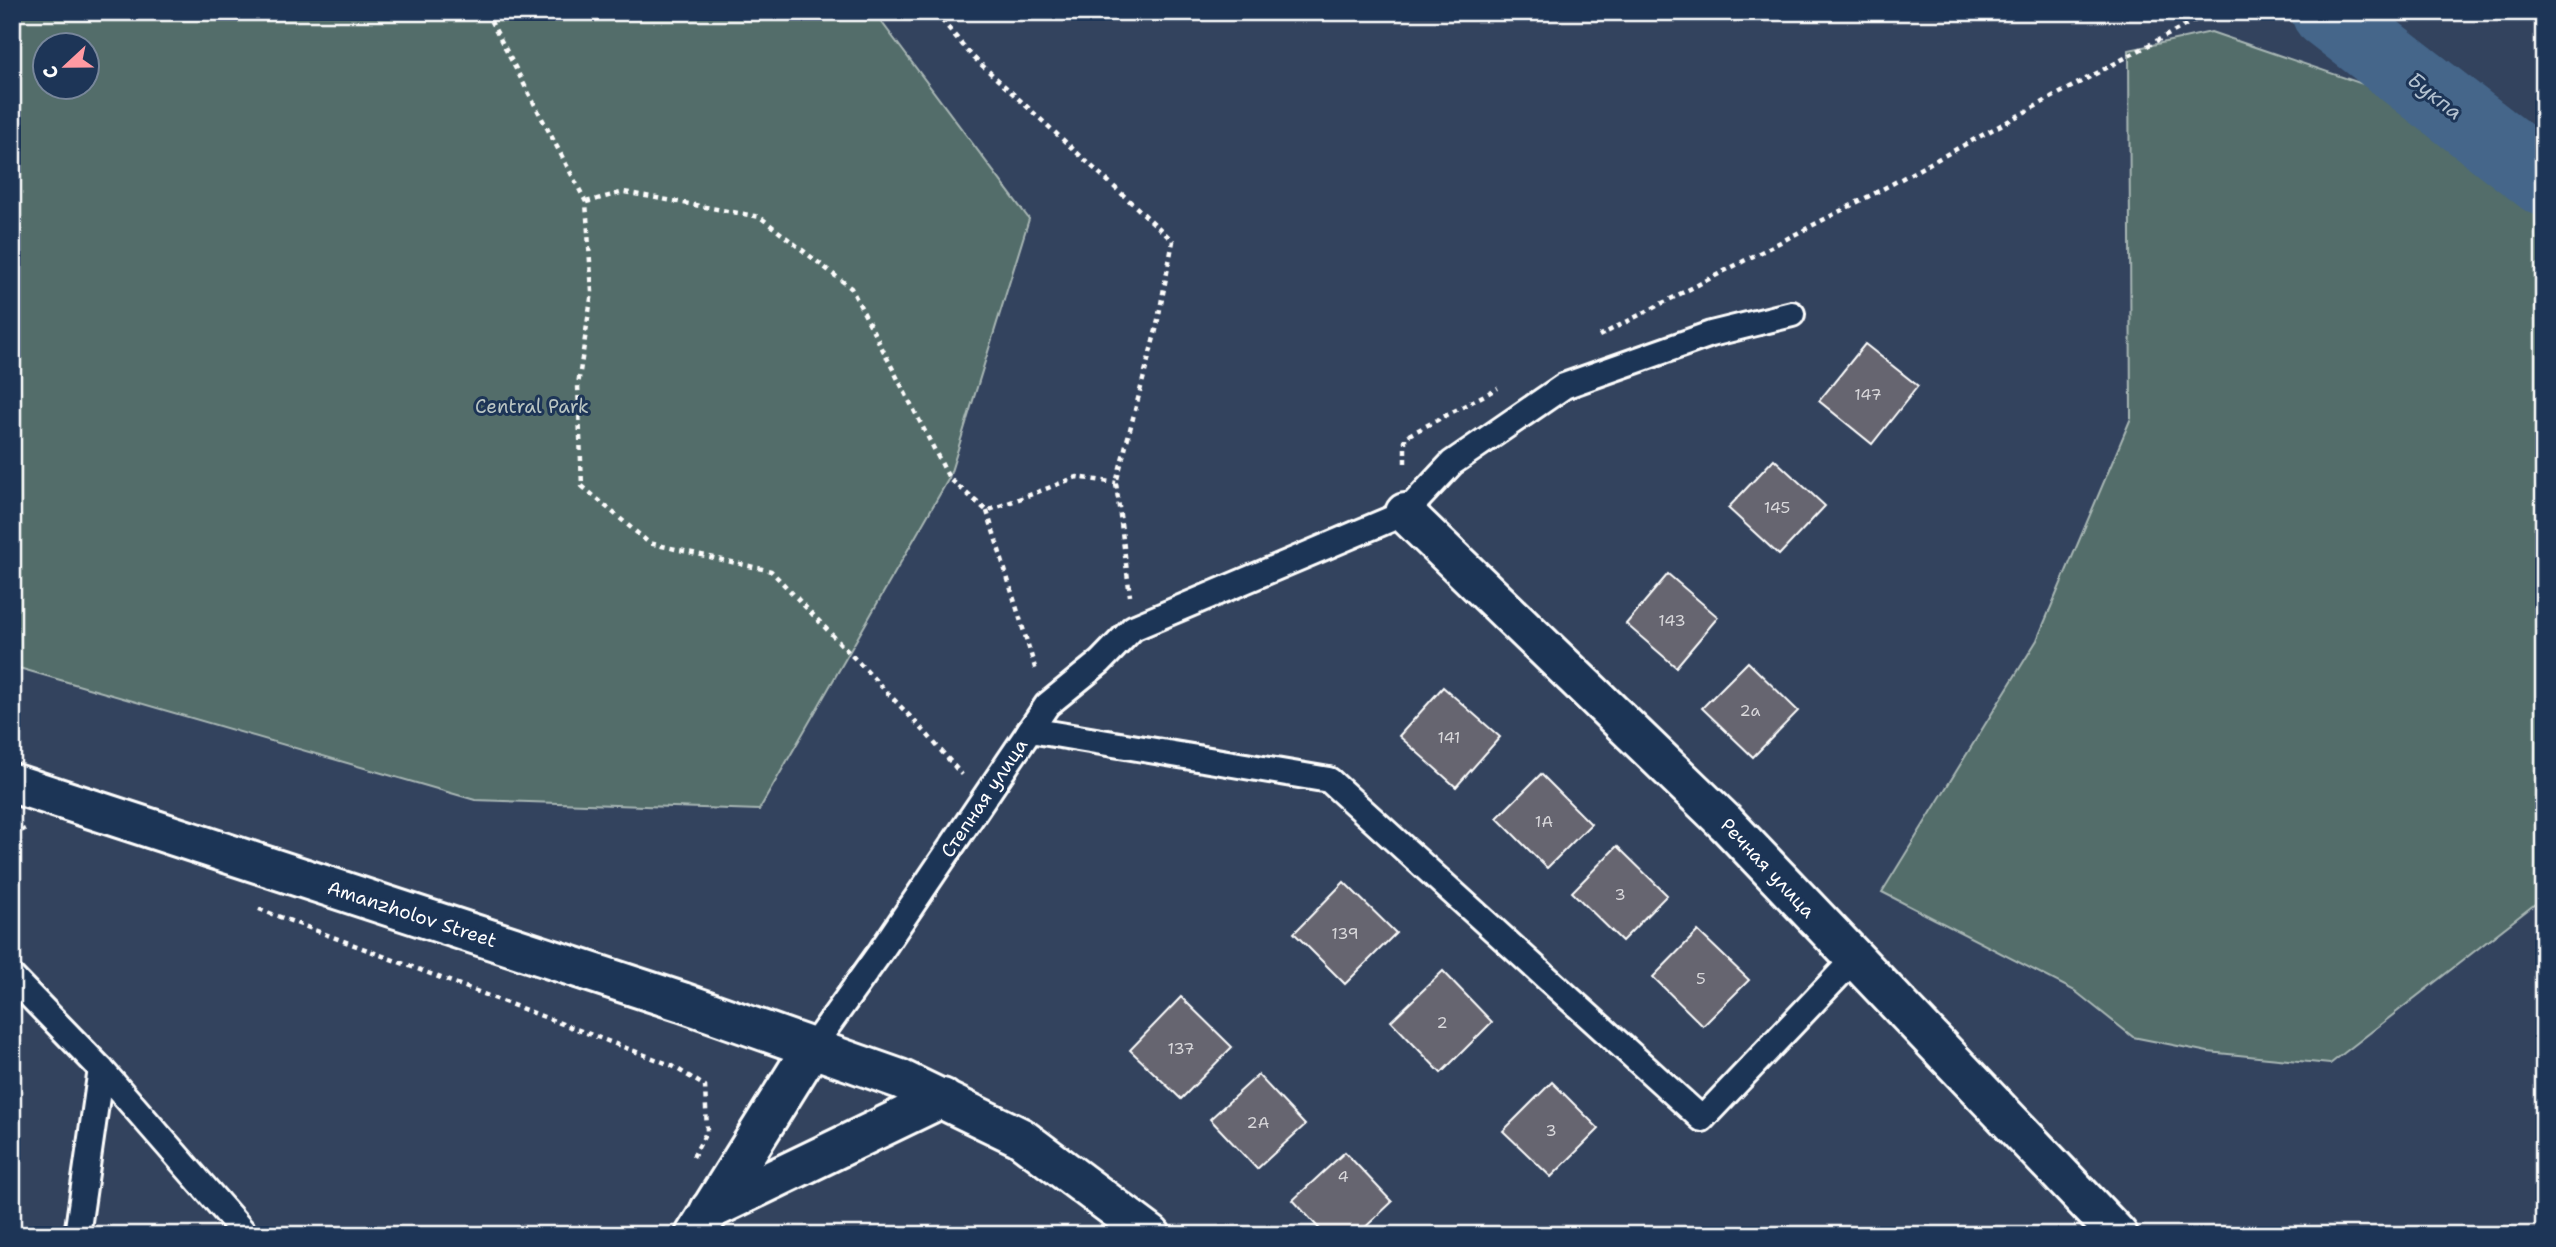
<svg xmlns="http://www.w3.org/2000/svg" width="2556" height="1247" font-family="'Shantell Sans',sans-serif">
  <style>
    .green { fill: #526d6a; stroke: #a8b6b4; stroke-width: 2; fill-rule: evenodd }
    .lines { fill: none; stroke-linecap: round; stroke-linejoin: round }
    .river { stroke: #44668a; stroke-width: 72 }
    .building { fill: #666570; stroke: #fff; stroke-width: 2 }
    .lane-casing { stroke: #fff; stroke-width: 30 }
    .street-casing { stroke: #fff; stroke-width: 44 }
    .secondary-casing { stroke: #fff; stroke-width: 44 }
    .path { stroke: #fff; stroke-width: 4.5; stroke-dasharray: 5 5; stroke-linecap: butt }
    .lane { stroke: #1d3557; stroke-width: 24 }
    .street { stroke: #1d3557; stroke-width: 38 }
    .secondary { stroke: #1d3557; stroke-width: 38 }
    .labels { text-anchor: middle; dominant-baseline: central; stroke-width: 6; stroke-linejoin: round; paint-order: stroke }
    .number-label { font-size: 16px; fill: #d9d8db }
    .park-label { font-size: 19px; fill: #bac5c3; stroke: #1d3557 }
    .street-label { font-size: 19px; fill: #fff; stroke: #1d3557 }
    .water-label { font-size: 21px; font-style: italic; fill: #b4c2d0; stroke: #1d3557 }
  </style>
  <rect width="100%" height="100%" fill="#33435e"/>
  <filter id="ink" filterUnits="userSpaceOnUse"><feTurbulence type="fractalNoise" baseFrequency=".0143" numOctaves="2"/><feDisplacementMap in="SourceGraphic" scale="14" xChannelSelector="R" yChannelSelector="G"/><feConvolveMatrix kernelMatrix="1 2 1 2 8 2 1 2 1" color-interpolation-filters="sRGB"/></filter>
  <g filter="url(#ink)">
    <g class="green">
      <path d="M 12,12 L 874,12 L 1029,219 L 949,478 L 759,810 L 475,800 L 12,666 ZM 46,46 L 88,46 L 88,88 L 46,88 Z"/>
      <polygon points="2211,32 2544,146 2544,897 2330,1064 2208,1052 2133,1037 2075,991 1882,892 2037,640 2131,418 2129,50"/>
    </g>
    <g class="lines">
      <polyline class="river" points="2327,12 2544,180"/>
    </g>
    <g class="building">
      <polygon points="1865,344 1918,386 1872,444 1819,401"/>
      <polygon points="1774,459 1825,506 1779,555 1728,508"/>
      <polygon points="1668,574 1718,617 1676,667 1626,624"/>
      <polygon points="1748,662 1798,711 1753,757 1702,708"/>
      <polygon points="1443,687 1500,737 1456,787 1399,736"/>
      <polygon points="1541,774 1591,824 1547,868 1497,818"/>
      <polygon points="1617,846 1667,895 1622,941 1572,892"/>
      <polygon points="1344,882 1396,933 1345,984 1294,933"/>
      <polygon points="1698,931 1749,980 1703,1026 1653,977"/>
      <polygon points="1443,971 1492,1022 1441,1073 1391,1021"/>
      <polygon points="1181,997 1232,1047 1181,1099 1130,1050"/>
      <polygon points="1258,1075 1305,1125 1257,1169 1210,1119"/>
      <polygon points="1552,1082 1599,1129 1551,1177 1503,1131"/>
      <polygon points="1345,1152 1392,1202 1357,1235 1325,1235 1293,1200"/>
    </g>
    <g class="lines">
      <defs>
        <g id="lane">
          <polyline points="1030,730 1329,780 1702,1119 1854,959"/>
          <polyline points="12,977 101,1069 246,1235"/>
          <polyline points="811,1049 881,951 1047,705 1100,662 1133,628 1405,513 1452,463 1564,386 1711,334 1792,314"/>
          <polyline points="77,1235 101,1069"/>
        </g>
        <polyline id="street" points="1405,513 1726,823 2118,1235"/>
        <g id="secondary">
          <polyline points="12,783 682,1002 900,1079 1020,1137 1151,1235"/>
          <polyline points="710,1210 942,1098"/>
          <polyline points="695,1235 811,1049"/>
        </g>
      </defs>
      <use href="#lane" class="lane-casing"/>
      <use href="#street" class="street-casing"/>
      <use href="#secondary" class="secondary-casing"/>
      <g class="path">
        <polyline points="486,12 586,202 592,292 578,385 582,486 649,543 771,571 925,732 962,775"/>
        <polyline points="935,12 972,56 1173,241 1156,330 1116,483 1130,596"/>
        <polyline points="586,202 624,192 760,217 851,288 949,478 987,511 1077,477 1116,483"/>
        <polyline points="1599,336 1877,192 2210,12"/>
        <polyline points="1405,463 1405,437 1498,388"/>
        <polyline points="987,511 1036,671"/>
        <polyline points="12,835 25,829"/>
        <polyline points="259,909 671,1065 705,1086 707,1131 693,1157"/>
      </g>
      <use href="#lane" class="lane"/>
      <use href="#street" class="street"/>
      <use href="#secondary" class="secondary"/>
    </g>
  </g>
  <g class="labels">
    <g class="number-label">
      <text x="1868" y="394">147</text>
      <text x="1777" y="507">145</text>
      <text x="1672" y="620">143</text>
      <text x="1750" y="710">2а</text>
      <text x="1449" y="737">141</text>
      <text x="1544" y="821">1А</text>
      <text x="1620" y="894">3</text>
      <text x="1345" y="933">139</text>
      <text x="1701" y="978">5</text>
      <text x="1442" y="1022">2</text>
      <text x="1181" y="1048">137</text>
      <text x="1258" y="1122">2А</text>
      <text x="1551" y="1130">3</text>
      <text x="1343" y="1176">4</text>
    </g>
    <g class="park-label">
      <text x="532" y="406">Central Park</text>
    </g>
    <g class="street-label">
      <text transform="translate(984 798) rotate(-56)">Степная улица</text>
      <text transform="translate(1768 868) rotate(47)">Речная улица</text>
      <text transform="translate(412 914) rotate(18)">Amanzholov Street</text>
    </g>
    <g class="water-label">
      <text transform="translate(2435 96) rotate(38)">Букпа</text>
    </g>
  </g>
  <rect width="2556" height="1247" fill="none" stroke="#1d3557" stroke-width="42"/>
  <rect x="21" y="21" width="2514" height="1205" fill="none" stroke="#fff" stroke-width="2.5" filter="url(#ink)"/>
  <g transform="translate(66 66) rotate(248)"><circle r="33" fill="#1d3557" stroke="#77869a" stroke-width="2"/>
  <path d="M0-5L12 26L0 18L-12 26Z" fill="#ff9aa2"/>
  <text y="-10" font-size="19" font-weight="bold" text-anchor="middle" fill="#ffffff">С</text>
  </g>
</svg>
